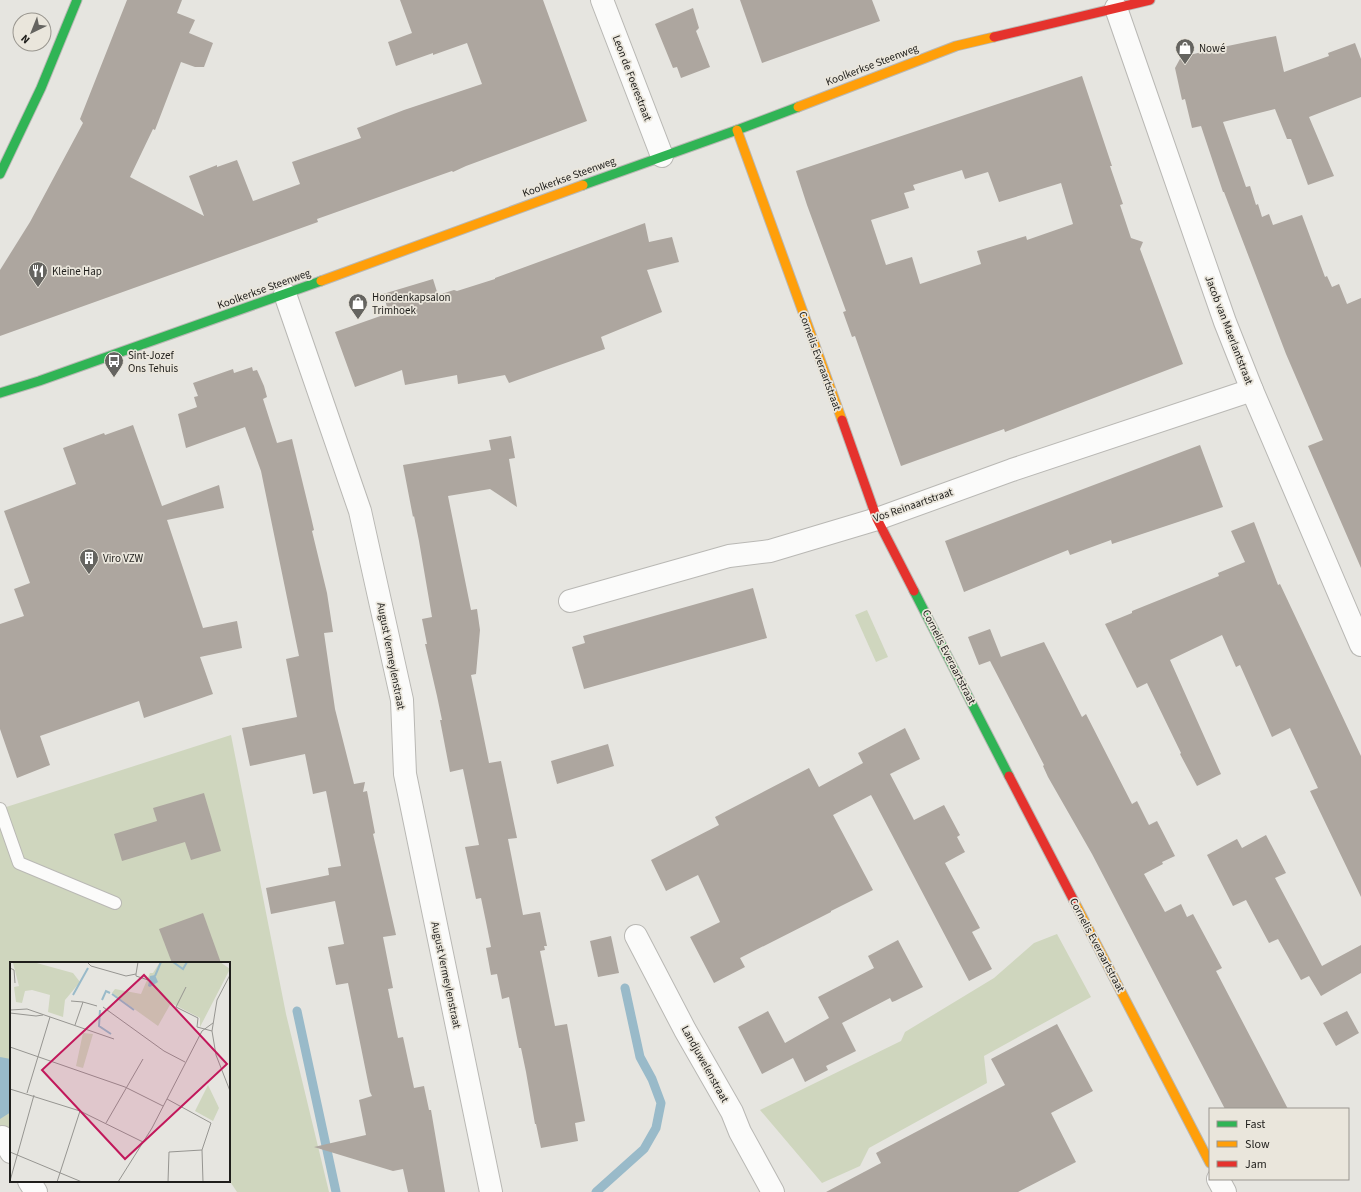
<svg xmlns="http://www.w3.org/2000/svg" width="1361" height="1192" font-family="'Source Sans 3',sans-serif">
  <style>
    .green { fill: #cfd6be }
    .water { fill: #99bac9 }
    .lines { fill: none; stroke-linecap: round; stroke-linejoin: round }
    .stream { stroke: #99bac9; stroke-width: 9 }
    .building { fill: #ada69f; fill-rule: evenodd }
    .lane-casing { stroke: #b9b8b4; stroke-width: 14 }
    .street-casing { stroke: #b9b8b4; stroke-width: 24 }
    .fast-casing { stroke: #b9b8b4; stroke-width: 11 }
    .slow-casing { stroke: #b9b8b4; stroke-width: 11 }
    .jam-casing { stroke: #b9b8b4; stroke-width: 11 }
    .lane { stroke: #fbfbfa; stroke-width: 12 }
    .street { stroke: #fbfbfa; stroke-width: 22 }
    .fast { stroke: #30b455; stroke-width: 9 }
    .slow { stroke: #ff9f0a; stroke-width: 9 }
    .jam { stroke: #e5322d; stroke-width: 9 }
    .labels { text-anchor: middle; dominant-baseline: central; stroke-width: 3.5; stroke-linejoin: round; paint-order: stroke }
    .poi-label { font-size: 11px; fill: #1f1e1b; stroke: #eae6dc; text-anchor: start }
    .street-label { font-size: 11px; fill: #1f1e1b; stroke: #eae6dc }
    .inset-river { fill: none; stroke: #99bac9; stroke-width: 2 }
    .inset-road { fill: none; stroke: #969591; stroke-width: 1 }
    .view { fill: #c2185b; fill-opacity: 0.15; stroke: #c2185b; stroke-width: 2 }
    .inset-edge { fill: none; stroke: #1f1e1b; stroke-width: 2 }
  </style>
  <rect width="100%" height="100%" fill="#e6e5e0"/>
  <g class="green">
    <polygon points="867,610 888,657 876,662 855,615"/>
    <polygon points="231,735 286,1014 329,1192 237,1192 229,1180 229,963 11,963 11,1134 0,1140 0,809"/>
    <polygon points="1057,934 1091,997 984,1056 987,1083 869,1148 860,1166 822,1183 760,1110 901,1041 905,1032 994,978 1034,943"/>
  </g>
  <polygon class="water" points="0,1057 11,1059 11,1112 0,1119"/>
  <g class="lines">
    <g class="stream">
      <polyline points="297,1011 336,1192"/>
      <polyline points="596,1192 644,1149 656,1128 661,1103 652,1079 640,1057 625,988"/>
    </g>
  </g>
  <g class="building">
    <polygon points="127,0 182,0 177,13 195,20 189,33 213,43 204,67 195,67 181,62 155,130 153,129 130,177 204,216 189,176 217,165 217,167 237,160 253,201 300,184 292,162 361,138 357,128 404,110 482,84 467,43 433,55 433,53 396,66 388,42 412,33 400,0 543,0 587,121 466,166 453,172 452,171 317,219 318,222 0,336 0,270 30,222 83,123 80,119"/>
    <polygon points="740,0 872,0 880,21 762,63"/>
    <polygon points="693,8 699,28 696,31 710,67 681,78 677,67 673,68 655,24"/>
    <polygon points="1276,36 1284,72 1329,56 1328,53 1355,43 1361,59 1361,97 1309,117 1334,176 1308,185 1291,139 1287,139 1275,109 1223,122 1246,187 1250,186 1256,205 1258,204 1262,217 1269,214 1273,225 1302,215 1325,277 1327,276 1332,287 1339,284 1347,304 1361,298 1361,568 1308,446 1323,440 1286,354 1224,192 1223,192 1201,126 1192,128 1185,99 1182,100 1175,68 1181,57 1202,52 1206,49 1215,47 1218,48"/>
    <path d="M 1082,76 L 1112,166 L 1110,166 L 1123,204 L 1120,205 L 1131,238 L 1143,242 L 1140,249 L 1183,364 L 1005,432 L 1004,429 L 901,466 L 855,336 L 852,337 L 843,312 L 846,311 L 807,205 L 796,171 ZM 962,170 L 965,179 L 988,172 L 999,202 L 1061,183 L 1073,224 L 1027,240 L 1026,236 L 977,251 L 981,264 L 920,284 L 912,257 L 886,265 L 871,220 L 909,208 L 904,193 L 915,190 L 913,185 Z"/>
    <polygon points="645,223 649,242 672,237 679,262 647,270 662,312 601,337 605,349 509,383 505,375 458,384 457,375 405,385 402,370 355,387 335,332 389,313 383,294 433,279 438,295 454,290 457,291 495,279 495,278"/>
    <polygon points="252,367 253,371 257,370 264,386 267,397 263,399 277,443 292,439 311,517 314,530 312,531 327,593 333,632 324,633 335,709 354,784 365,782 363,792 367,791 375,833 373,834 396,935 383,937 393,988 388,989 398,1038 403,1037 414,1088 424,1086 429,1110 431,1110 445,1192 408,1192 403,1169 393,1171 314,1147 366,1135 359,1100 372,1096 370,1092 348,983 336,985 328,947 344,944 335,901 271,914 266,888 329,875 328,868 341,866 326,791 313,794 305,754 250,766 242,728 297,717 286,659 299,656 261,471 245,427 186,448 178,414 197,407 194,397 198,396 193,383 233,369 234,373"/>
    <polygon points="133,425 162,506 219,485 224,508 167,520 203,628 237,621 242,648 200,657 213,694 144,718 139,701 40,736 50,765 17,778 0,729 0,624 24,616 14,589 30,583 4,511 76,484 63,448 104,433 105,435"/>
    <polygon points="511,436 515,458 509,459 517,507 490,489 448,496 471,610 477,609 480,630 476,674 471,675 489,763 501,761 517,838 508,839 523,915 540,912 547,946 544,946 545,950 540,951 555,1026 567,1024 585,1121 575,1123 578,1141 541,1148 536,1124 535,1124 526,1072 521,1048 519,1048 509,997 502,999 497,974 491,975 486,948 491,947 486,922 481,898 476,899 465,847 479,845 463,769 450,772 440,720 442,720 437,696 425,644 427,644 422,619 432,617 419,541 414,516 413,517 403,465 491,450 489,440"/>
    <polygon points="1200,445 1223,507 1112,544 1111,540 1070,555 1068,550 964,592 945,541"/>
    <polygon points="1254,522 1278,585 1280,584 1361,756 1361,897 1310,791 1318,788 1290,728 1272,737 1240,665 1236,667 1222,635 1170,660 1221,774 1197,786 1180,754 1181,753 1147,683 1137,688 1105,624 1132,613 1132,611 1219,576 1218,573 1245,562 1231,531"/>
    <polygon points="753,588 767,638 584,689 572,647 585,643 583,636"/>
    <polygon points="990,629 1001,657 998,658 1044,642 1082,717 1086,714 1132,804 1137,801 1149,825 1157,821 1175,856 1162,862 1163,864 1144,874 1165,912 1181,904 1187,917 1193,914 1222,968 1216,971 1288,1109 1225,1109 1092,854 1048,777 1043,766 1044,765 990,661 979,665 968,637"/>
    <polygon points="905,728 920,759 890,774 914,820 944,805 960,835 957,837 965,852 945,863 980,928 972,932 992,969 969,981 871,795 833,815 873,890 831,911 831,912 740,958 745,967 714,983 690,937 720,922 698,875 666,891 651,860 719,825 715,817 809,768 819,787 863,763 858,753"/>
    <polygon points="608,744 614,766 557,784 551,761"/>
    <polygon points="204,793 221,851 191,860 185,842 122,861 114,834 157,821 153,808"/>
    <polygon points="1266,835 1286,873 1275,878 1322,966 1361,945 1361,973 1321,996 1309,976 1301,980 1278,939 1269,943 1246,900 1233,906 1207,855 1237,839 1242,848"/>
    <polygon points="203,913 221,963 172,963 159,929"/>
    <polygon points="611,936 619,973 598,977 590,941"/>
    <polygon points="898,940 923,987 895,1001 892,1002 890,998 842,1023 856,1051 826,1066 828,1070 805,1082 793,1058 762,1074 738,1027 768,1011 785,1043 829,1018 818,997 874,968 868,956"/>
    <polygon points="1347,1011 1359,1033 1336,1046 1323,1023"/>
    <polygon points="1057,1024 1093,1091 1051,1113 1076,1162 1018,1192 826,1192 881,1163 876,1153 1005,1085 991,1059"/>
  </g>
  <g class="lines">
    <defs>
      <polyline id="lane" points="0,809 19,863 115,903"/>
      <g id="street">
        <polyline points="602,0 662,156"/>
        <polyline points="1116,8 1225,322 1252,390 1361,645"/>
        <polyline points="285,294 360,511 402,700 405,774 491,1192"/>
        <polyline points="570,601 729,556 770,551 877,519 1012,470 1252,390"/>
        <polyline points="636,936 685,1030 732,1112 740,1132 773,1192"/>
        <polyline points="2,1137 11,1152"/>
        <polyline points="1218,1179 1225,1192"/>
        <polyline points="29,1181 36,1192"/>
      </g>
      <g id="fast">
        <polyline points="0,174 41,88 77,0"/>
        <polyline points="583,185 737,130 798,107"/>
        <polyline points="0,393 39,381 321,281"/>
        <polyline points="914,591 1009,776"/>
      </g>
      <g id="slow">
        <polyline points="798,107 956,46 994,37"/>
        <polyline points="737,130 842,420"/>
        <polyline points="321,281 583,185"/>
        <polyline points="1074,901 1210,1163"/>
      </g>
      <g id="jam">
        <polyline points="994,37 1150,0"/>
        <polyline points="842,420 877,519 914,591"/>
        <polyline points="1009,776 1074,901"/>
      </g>
    </defs>
    <use href="#lane" class="lane-casing"/>
    <use href="#street" class="street-casing"/>
    <use href="#fast" class="fast-casing"/>
    <use href="#slow" class="slow-casing"/>
    <use href="#jam" class="jam-casing"/>
    <use href="#lane" class="lane"/>
    <use href="#street" class="street"/>
    <use href="#fast" class="fast"/>
    <use href="#slow" class="slow"/>
    <use href="#jam" class="jam"/>
  </g>
  <defs>
    <symbol id="shop-pin" viewBox="-11 -11 22 30"><path d="M0 17L-7.5 6A9.5 9.5 0 1 1 7.5 6Z" fill="#656460" stroke="#eae6dc"/><path d="M-5-2.5h2.3a2.7 3.5 0 0 1 5.4 0H5L5.5 6h-11ZM-1.5-2.5h3a1.5 2.3 0 0 0-3 0Z" fill="#fff"/></symbol>
    <symbol id="restaurant-pin" viewBox="-11 -11 22 30"><path d="M0 17L-7.5 6A9.5 9.5 0 1 1 7.5 6Z" fill="#656460" stroke="#eae6dc"/><path d="M-5-6h1v4h1v-4h1v4h1v-4h1v5L-1.5 .5V6h-2V.5L-5-1ZM5-6V6H3V1.5H1.5Q1.5-4 5-6Z" fill="#fff"/></symbol>
    <symbol id="bus-pin" viewBox="-11 -11 22 30"><path d="M0 17L-7.5 6A9.5 9.5 0 1 1 7.5 6Z" fill="#656460" stroke="#eae6dc"/><path d="M-5-6H5V4H4V6H2V4H-2V6H-4V4H-5ZM-3.5-4V0h7V-4ZM-3.5 1.2v1.5H-2V1.2ZM2 1.2v1.5H3.5V1.2Z" fill="#fff"/></symbol>
    <symbol id="building-pin" viewBox="-11 -11 22 30"><path d="M0 17L-7.5 6A9.5 9.5 0 1 1 7.5 6Z" fill="#656460" stroke="#eae6dc"/><path d="M-4-6H4V6H1V3H-1V6H-4ZM-2.5-4.3h1.7v1.8h-1.7ZM.8-4.3h1.7v1.8H.8ZM-2.5-1h1.7V.8h-1.7ZM.8-1h1.7V.8H.8Z" fill="#fff"/></symbol>
  </defs>
  <g fill-rule="evenodd">
    <use href="#shop-pin" x="1174" y="37" width="22" height="30"/>
    <use href="#restaurant-pin" x="27" y="260" width="22" height="30"/>
    <use href="#shop-pin" x="347" y="292" width="22" height="30"/>
    <use href="#bus-pin" x="103" y="350" width="22" height="30"/>
    <use href="#building-pin" x="78" y="547" width="22" height="30"/>
  </g>
  <g class="labels">
    <g class="poi-label">
      <text x="1199" y="48">Nowé</text>
      <text x="52" y="271">Kleine Hap</text>
      <text x="372" y="297">Hondenkapsalon<tspan x="372" dy="13">Trimhoek</tspan></text>
      <text x="128" y="355">Sint-Jozef<tspan x="128" dy="13">Ons Tehuis</tspan></text>
      <text x="103" y="558">Viro VZW</text>
    </g>
    <g class="street-label">
      <text transform="translate(872 65) rotate(-21)">Koolkerkse Steenweg</text>
      <text transform="translate(632 78) rotate(69)">Leon de Foerestraat</text>
      <text transform="translate(569 177) rotate(-20)">Koolkerkse Steenweg</text>
      <text transform="translate(264 289) rotate(-20)">Koolkerkse Steenweg</text>
      <text transform="translate(1229 330) rotate(69)">Jacob van Maerlantstraat</text>
      <text transform="translate(820 361) rotate(70)">Cornelis Everaartstraat</text>
      <text transform="translate(913 505) rotate(-19)">Vos Reinaartstraat</text>
      <text transform="translate(391 656) rotate(79)">August Vermeylenstraat</text>
      <text transform="translate(949 657) rotate(63)">Cornelis Everaartstraat</text>
      <text transform="translate(1097 945) rotate(62)">Cornelis Everaartstraat</text>
      <text transform="translate(446 975) rotate(78)">August Vermeylenstraat</text>
      <text transform="translate(705 1064) rotate(61)">Landjuwelenstraat</text>
    </g>
  </g>
  <g transform="translate(10 962)">
    <rect width="220" height="220" fill="#e6e5e0"/>
    <path d="M 0,0 L 23,0 L 63,11 L 70,20 L 55,38 L 53,55 L 38,50 L 40,33 L 22,28 L 15,29 L 12,41 L 6,40 L 4,25 L 9,24 L 3,1 ZM 150,0 L 210,0 L 220,7 L 190,65 L 190,56 L 161,41 L 148,64 L 102,31 L 105,27 L 131,32 L 140,11 L 143,11 ZM 73,71 L 83,72 L 73,106 L 66,104 ZM 198,123 L 209,146 L 203,159 L 185,149 Z" fill="#cfd6be"/>
    <path d="M 145,13 L 148,20 L 140,25 L 138,24 L 140,14 Z" fill="#99bac9"/>
    <path class="inset-river" d="M 163,0 L 173,7 L 177,0M 145,14 L 151,0M 102,32 L 124,48M 63,33 L 78,6M 92,38 L 96,29 L 100,31M 90,48 L 89,64 L 101,72"/>
    <path class="inset-road" d="M 77,0 L 81,4 L 116,14 L 126,12 L 126,14 L 138,18M 0,6 L 4,8 L 5,21M 126,12 L 128,0M 220,13 L 207,38 L 202,69 L 206,93 L 220,129M 176,25 L 166,45 L 188,56 L 187,65 L 202,69M 61,39 L 73,40 L 65,63M 73,40 L 87,44M 93,45 L 154,89 L 175,100M 0,48 L 17,47 L 104,77M 0,51 L 26,54 L 33,53M 0,85 L 115,125 L 153,144M 0,127 L 70,149 L 133,180M 17,131 L 40,55M 157,137 L 201,161 L 192,188 L 193,220M 96,161 L 133,97M 0,190 L 72,220M 0,219 L 24,133M 47,220 L 70,149M 108,220 L 142,166 L 192,69 L 203,61M 158,220 L 159,190 L 192,188"/>
    <path class="view" d="M 134,13 L 217,102 L 115,197 L 32,108 Z"/>
    <rect width="220" height="220" class="inset-edge"/>
  </g>
  <rect x="1209" y="1108" width="140" height="72" fill="#eae6dc" stroke="#99968f"/>
  <rect x="1217" y="1121" width="20" height="6" fill="#30b455" stroke="#99968f"/>
  <text x="1245" y="1128" font-size="12" fill="#1f1e1b">Fast</text>
  <rect x="1217" y="1141" width="20" height="6" fill="#ff9f0a" stroke="#99968f"/>
  <text x="1245" y="1148" font-size="12" fill="#1f1e1b">Slow</text>
  <rect x="1217" y="1161" width="20" height="6" fill="#e5322d" stroke="#99968f"/>
  <text x="1245" y="1168" font-size="12" fill="#1f1e1b">Jam</text>
  <g transform="translate(32 32) rotate(223)"><circle r="19" fill="#eae6dc" stroke="#99968f"/>
  <path d="M0-3L7 15L0 10L-7 15Z" fill="#656460"/>
  <text y="-6" font-size="11" font-weight="bold" text-anchor="middle" fill="#1f1e1b">N</text>
  </g>
</svg>
